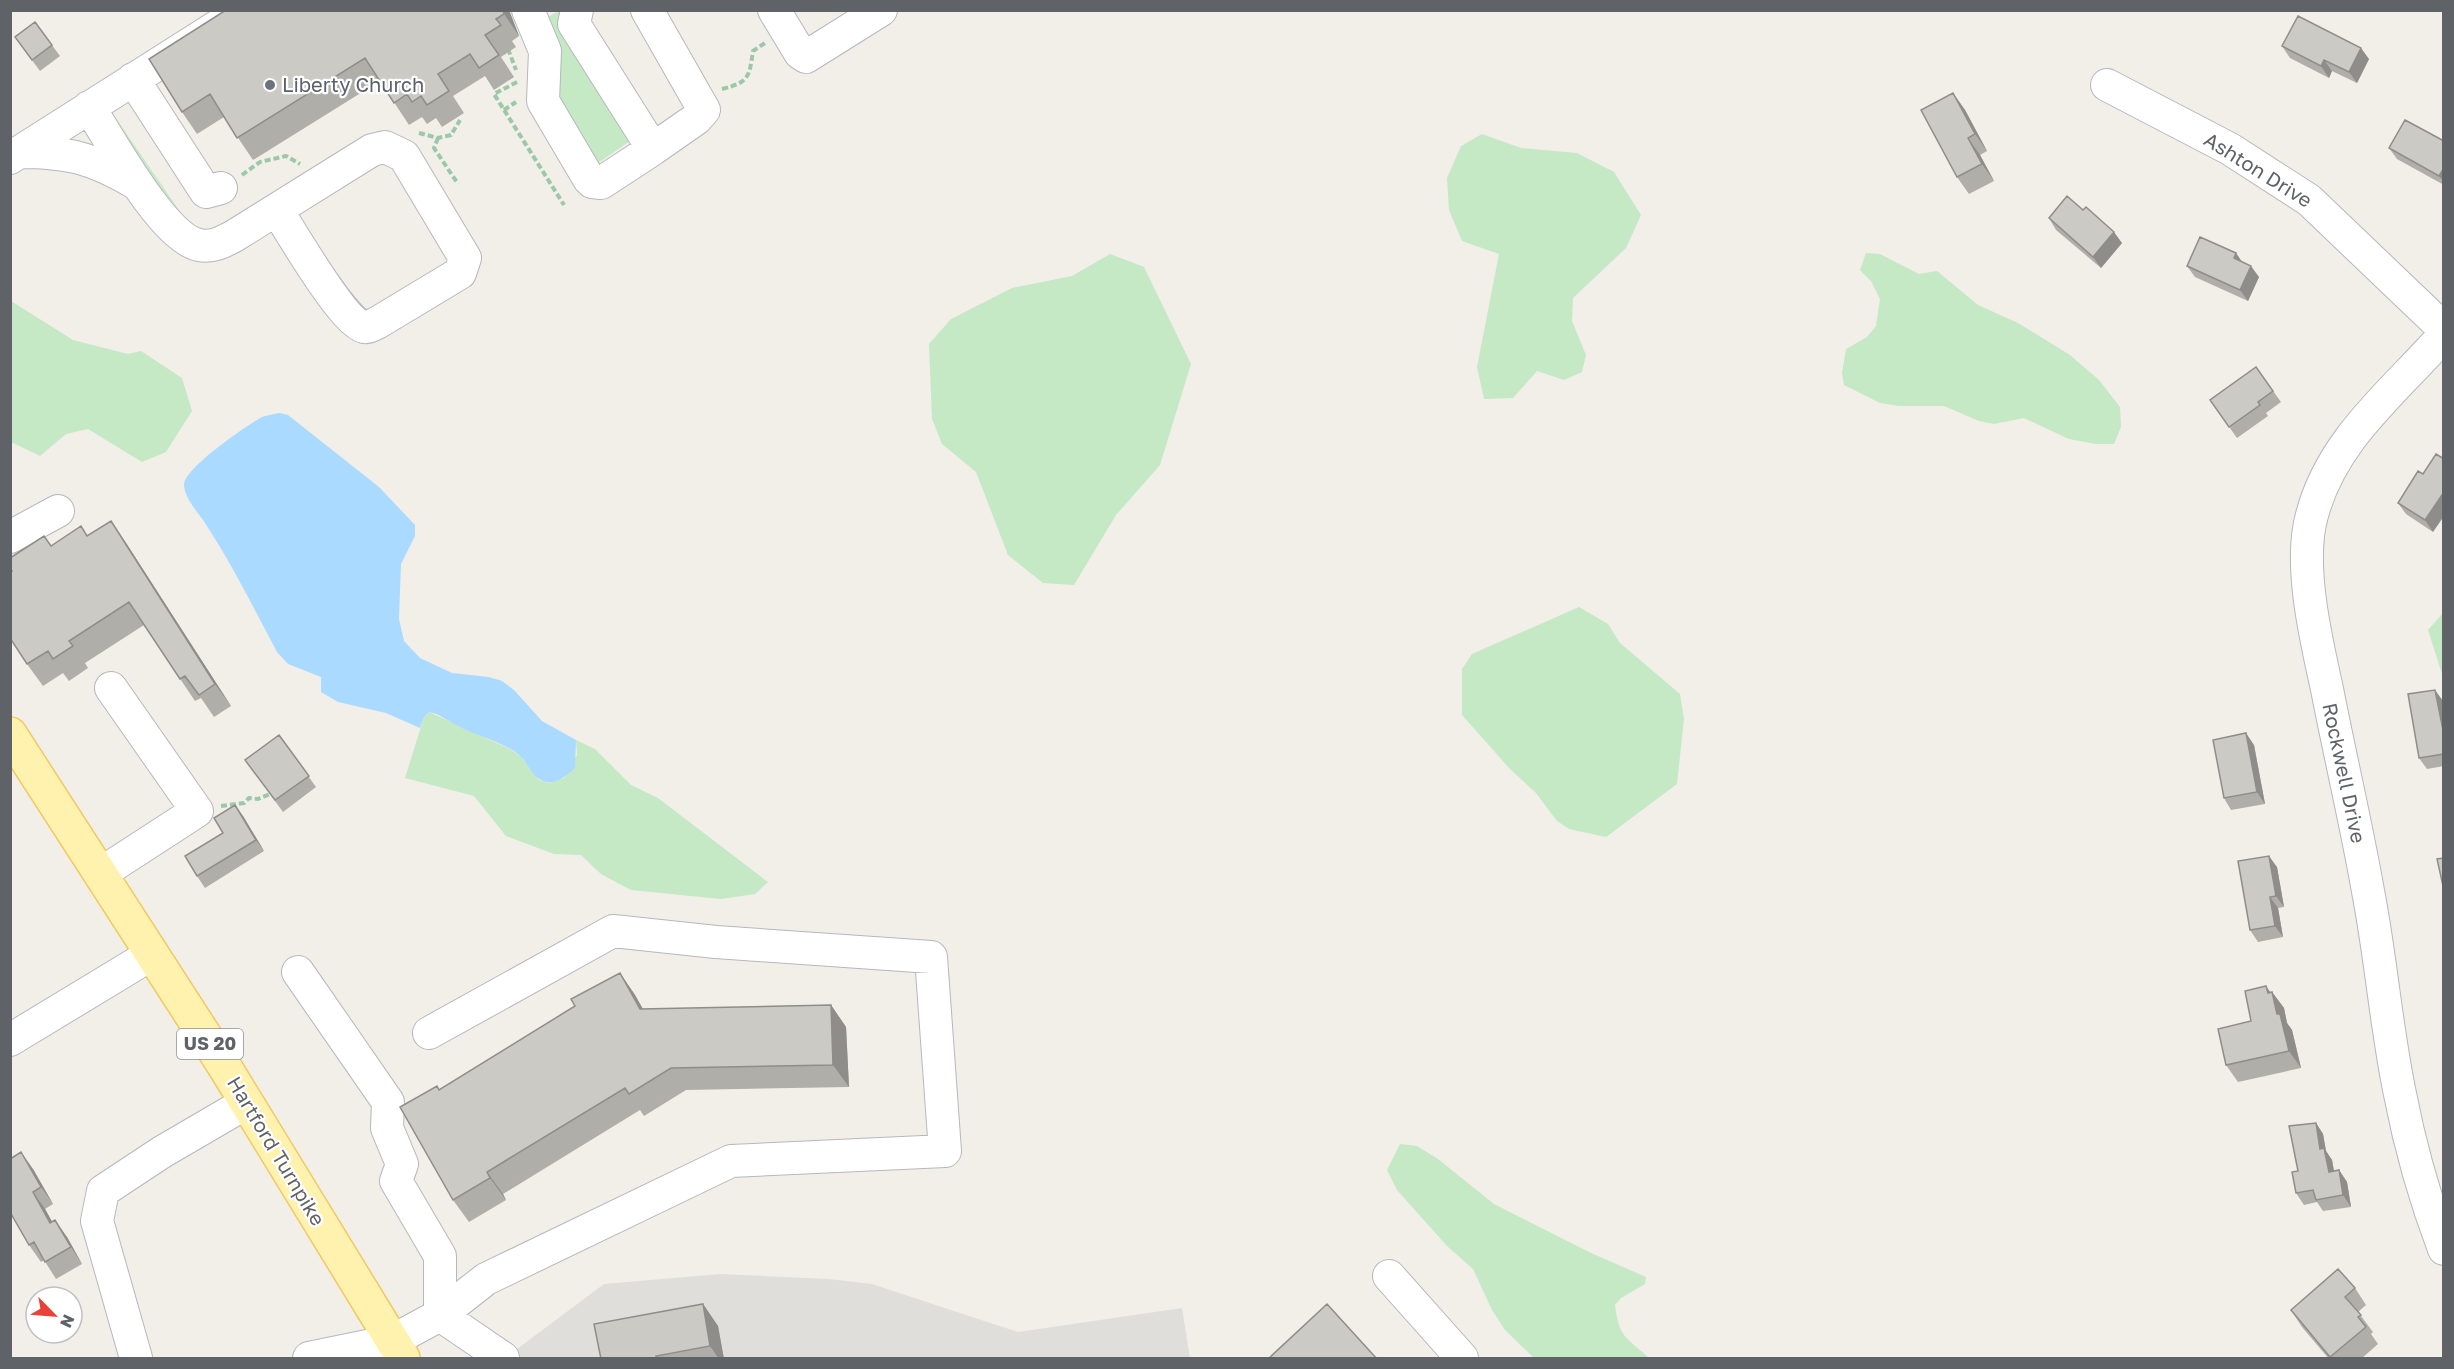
<svg xmlns="http://www.w3.org/2000/svg" width="2454" height="1369" font-family="'Golos Text',sans-serif">
<style>
.industrial{fill:#e0deda}
.green{fill:#c5e8c5}
.water{fill:#aadaff}
.lines{fill:none;stroke-linecap:round;stroke-linejoin:round}
.minor-casing{stroke:#b5b8bc;stroke-width:34}
.major-casing{stroke:#f2c960;stroke-width:36}
.path{stroke:#9cc7a9;stroke-width:4;stroke-dasharray:6 3;stroke-linecap:butt}
.minor{stroke:#fff;stroke-width:32}
.major{stroke:#fff2af;stroke-width:33}
.wall{fill:#afaea9}
.shaded-wall{fill:#8f8d8a}
.building{fill:#cccac5;stroke:#8f8d8a;stroke-width:1.5}
.worship-dot{fill:#6b7280;stroke:#fff;stroke-width:2}
.labels{text-anchor:middle;stroke-width:4.5;stroke-linejoin:round;paint-order:stroke}
.shield{fill:#fff;stroke:#8f9295;stroke-width:1.5}
.shield-label{font-size:18px;font-weight:bold;fill:#5f6368}
.worship-label{font-size:20px;fill:#5b616d;stroke:#fff;text-anchor:start}
.street-label{font-size:20px;fill:#5f6368;stroke:#fff}
</style>
<rect width="100%" height="100%" fill="#f1efe8"/>
<!-- industrial -->
<path class="industrial" d="M720,1274l109,5 43,5 146,48 164,-24 8,50h-466l-6,-31 -106,31h-107l99,-74z"/>
<!-- green -->
<path class="green" d="M560,11l-2,12 3,7 69,111 -32,22 -43,-67c5,-41 14,-39 -10,-78z
M115,117l70,102 -6,4 -69,-102z
M1482,134l39,14 56,5 37,19 27,43 -15,33 -53,50 -1,23 14,34 -4,17 -18,8 -27,-9 -24,27 -29,1 -7,-32 22,-113 -37,-13 -13,-31 -2,-32 14,-32z
M1866,253l14,1 39,20 18,-3 41,34 40,18 52,32 29,25 21,27 1,20 -7,17h-18l-27,-5 -45,-21 -30,6 -15,-3 -35,-15h-45l-19,-3 -36,-18 -2,-12 4,-24 21,-12 9,-11 4,-27 -9,-18 -11,-11z
M1110,254l34,13 47,97 -31,101 -44,50 -42,70 -31,-2 -35,-28 -32,-83 -34,-28 -10,-25 -3,-75 22,-25 61,-31 60,-12z
M11,301l62,39 55,14 13,-3 41,27 10,33 -26,41 -24,10 -54,-33 -22,5 -26,22 -29,-14z
M1579,607l29,17 12,19 60,51 4,25 -7,65 -71,53 -37,-8 -12,-8 -21,-28 -26,-24 -48,-54v-46l10,-15z
M2443,613v64l-15,-47z
M429,712l81,37 11,8 18,23 11,3 14,-5 13,-23 -1,-15 19,9 36,36 27,13 110,84 -13,12 -34,5 -90,-9 -30,-16 -20,-19 -27,-1 -48,-18 -32,-40 -69,-18 19,-61z
M1400,1144l17,2 21,13 56,45 97,49 55,24 -1,7 -24,14 -6,7c4,33 11,32 34,53h-115l-29,-28 -13,-20 -19,-41 -26,-23 -50,-56 -10,-20z"/>
<!-- water -->
<path class="water" d="M280,413l8,2 91,72 36,38v11l-14,28 -2,55 5,22 16,17 32,15 37,4 13,4 12,9 28,31 34,19 -1,28c-8,7 -18,16 -28,14 -14,-2 -17,-16 -26,-25 -17,-16 -43,-20 -63,-31 -10,-5 -18,-12 -29,-14l-5,5 -4,11 -34,-15 -48,-11 -17,-10v-15l-33,-13 -11,-12c-24,-45 -46,-90 -74,-132 -7,-10 -19,-23 -19,-36 2,-17 62,-58 78,-67 6,-2 12,-3 18,-4z"/>
<g class="lines">
<defs>
<path id="minor" d="M528,10l17,41 -2,50 46,78 3,3 9,1 52,-34
M577,10l-3,14 79,125 43,-30 8,-9 -57,-100
M774,10l26,43 6,4 75,-47
M133,79l73,113 15,-4
M2107,85l123,64 79,51 135,129
M89,107c21,32 74,131 110,138 13,3 24,-3 35,-9l138,-86 13,-3 19,9 61,102 -5,15 -83,50c-5,2 -8,5 -13,4 -21,-5 -73,-95 -87,-117
M20,152c48,0 73,6 115,31
M10,158l233,-148
M2444,335c-50,57 -112,104 -132,180 -14,49 4,124 15,174 13,67 29,134 41,202 13,67 18,136 32,203 10,52 25,105 44,155
M10,537l48,-26
M100,874l97,-63 -86,-123
M298,972l90,130 -1,26 15,36 -6,17 44,75v59l-48,26 -83,17
M429,1033l184,-102 103,11 215,15 14,194 -214,10 -245,118 -46,36 63,43
M10,1040l142,-86
M1389,1276l73,82
M136,1358l-39,-137 6,-30 59,-39 84,-49"/>
<path id="major" d="M10,734l213,330 180,294"/>
</defs>
<!-- minor casing -->
<use href="#minor" class="minor-casing"/>
<!-- major casing -->
<use href="#major" class="major-casing"/>
<!-- path -->
<path class="path" d="M508,49l8,21
M517,82l-23,12 70,111
M722,89c27,-7 27,-11 31,-38l12,-8
M504,110l12,-8
M419,133l19,5 13,-3 9,-15
M438,138l-4,10 24,36
M242,175l18,-13 26,-6 14,8
M221,806l23,-3 5,-5 9,1 12,-5"/>
<!-- minor -->
<use href="#minor" class="minor"/>
<!-- major -->
<use href="#major" class="major"/>
</g>
<!-- wall -->
<path class="wall" d="M226,10h283l10,26 -7,5 4,6 -15,10 13,20 -20,13 -9,-14 -32,20 11,17 -22,14 -6,-9 -9,6 -5,-7 -13,8 -29,-44 -127,79 -29,-43 -27,17 -15,-22z
M35,22l25,34 -20,15 -25,-34z
M2282,46l87,13 -12,24 -25,-12 -3,7 -39,-20z
M1953,93l12,17 22,41 -7,4 14,26 -25,13 -12,-17z
M2444,141v44l-47,-26 -8,-11z
M2049,218l73,25 -21,25 -45,-38z
M2236,253l6,9 17,15 -11,24 -53,-24 -8,-11z
M2256,367l25,35 -15,11 2,3 -31,22 -27,-38z
M2423,474l10,58 -27,-18 -8,-11z
M111,521l15,22 105,163 -17,11 -13,-19 -6,3 -51,-76 -59,38 3,5 -19,13 -6,-8 -20,13 -16,-22 -15,-93 39,-25 37,-10z
M2443,701l1,65 -17,3 -8,-11z
M279,735l37,52 -33,25 -38,-52z
M2254,745l11,59 -34,6 -7,-12z
M243,816l21,35 -59,37 -8,-12 26,-43z
M2277,867l7,40 -6,1 5,29 -25,5 -8,-12z
M620,973l15,22 8,14 188,-4 15,22 3,60 -163,3 -42,26 -4,-6 -137,84 3,6 -37,22 -16,-22 -14,-110 136,-84z
M2270,992h2l12,16 3,15 5,7 9,38 -63,14 -12,-17 25,-44z
M2316,1123l7,11 3,17 6,9 2,11 5,-1 8,12 4,25 -28,4 -6,-9 -13,3 -8,-12 2,-22z
M33,1169l20,35 -8,5 7,13 15,15 15,27 -26,15 -12,-19 -3,2 -12,-17z
M2355,1288l11,17 -8,7 15,20 -2,2 7,10 -17,15h-32l-27,-32 -11,-17z
M703,1304l15,22 6,33h-123z"/>
<!-- shaded-wall -->
<path class="shaded-wall" d="M503,10h6l10,26 -15,-22z
M2361,48l8,11 -12,24 -8,-11z
M2324,60l8,11 -3,7 -8,-12z
M1953,93l12,17 22,41 -12,-17z
M1968,138l12,17 14,26 -12,-17z
M2444,168v13l-5,-5z
M2114,232l8,11 -21,25 -8,-11z
M2236,253l8,12 -10,-7z
M2251,266l8,11 -11,24 -8,-11z
M2444,492v24l-11,16 -8,-12z
M111,521l15,22 105,163 -16,-22z
M2435,690l8,11 1,35z
M2246,733l8,12 11,59 -8,-12z
M235,805l8,11 21,35 -8,-11z
M2269,856l8,11 7,40 -8,-11z
M2270,897l8,11 5,29 -8,-11z
M620,973l15,22 20,36 -15,-22z
M2266,986l7,10 -1,-4 12,16 3,15 5,7 9,38 -12,-17 -12,-37 -9,-21z
M831,1005l15,22 3,60 -16,-22z
M2316,1123l7,11 3,17 6,9 4,23 -7,-11 -9,-23z
M21,1152l12,17 20,35 -12,-17z
M2339,1170l8,12 4,25 -8,-12z
M487,1172l16,22 3,6 -16,-22z
M33,1192l12,17 17,30 -12,-16z
M55,1220l12,17 15,27 -11,-17z
M703,1304l15,22 6,33h-5l-9,-13z"/>
<!-- building -->
<path class="building" d="M226,10h277l1,4 -8,5 5,6 -16,10 14,20 -20,13 -9,-14 -32,20 11,17 -22,14 -6,-9 -9,6 -5,-8 -13,9 -29,-45 -128,80 -27,-44 -28,18 -33,-53z
M2298,16l63,32 -12,24 -25,-12 -3,6 -39,-20z
M35,22l17,23 -20,15 -17,-23z
M1953,93l22,41 -7,4 14,26 -25,13 -36,-67z
M2405,120l39,21v27l-5,8 -50,-28z
M2067,196l16,14 3,-3 28,25 -21,25 -44,-39z
M2200,237l36,16 -2,5 17,8 -11,24 -53,-24z
M2256,367l17,24 -15,11 2,3 -31,22 -19,-27z
M2436,454l8,5v33l-19,28 -27,-17 20,-32 5,3z
M111,521l104,163 -16,11 -14,-19 -5,3 -51,-77 -60,39 4,5 -20,13 -5,-8 -21,13 -17,-26v-66l2,-1 -2,-3v-10l34,-22 7,10 30,-20 6,10z
M2435,690l9,45v19l-25,4 -11,-64z
M2246,733l11,59 -33,6 -11,-58z
M279,735l30,41 -34,24 -30,-40z
M235,805l21,35 -59,36 -12,-20 38,-23 -9,-15z
M2269,856l7,40 -6,1 5,29 -25,4 -12,-69z
M2444,858v28h-1l-6,-27z
M620,973l20,36 191,-4 2,60 -162,3 -42,26 -4,-6 -138,84 3,6 -37,22 -53,-93 37,-21 2,4 136,-84 -4,-7z
M2266,986l2,7 4,-1 5,22h3l9,37 -63,14 -8,-36 33,-8 -6,-30z
M2316,1123l4,26 4,-1 5,24 10,-2 4,25 -27,5 -3,-10 -17,3 -4,-21 6,-1 -9,-45z
M21,1152l20,35 -8,5 17,31 5,-3 16,27 -26,15 -11,-20 -5,3 -19,-33v-53z
M2338,1269l17,19 -10,9 16,18 -3,2 8,10 -36,30 -39,-47z
M703,1304l7,42 -54,10v3h-55l-7,-35z
M1327,1304l50,55h-109z"/>
<!-- markers -->
<circle class="worship-dot" cx="270" cy="85" r="6"/>
<g class="labels">
<!-- shield labels -->
<rect class="shield" x="177" y="1029" width="66" height="30" rx="4.5"/>
<g class="shield-label">
<text x="210" y="1050">US 20</text>
</g>
<!-- worship labels -->
<g class="worship-label">
<text x="282" y="92">Liberty Church</text>
</g>
<!-- street labels -->
<g class="street-label">
<text transform="translate(2258 170) rotate(32)" y="7">Ashton Drive</text>
<text transform="translate(2344 773) rotate(78)" y="7">Rockwell Drive</text>
<text transform="translate(276 1151) rotate(59)" y="7">Hartford Turnpike</text>
</g>
</g>
<!-- border -->
<rect width="2454" height="1369" fill="none" stroke="#5f6368" stroke-width="24"/>
<!-- north arrow -->
<g transform="translate(54 1315) rotate(115)"><circle r="28" fill="#ffffff" stroke="#bfc1c3" stroke-width="1.5"/>
<path d="M0-4.5L10 22L0 15L-10 22Z" fill="#ea4335"/>
<text y="-9" font-size="16" font-weight="bold" text-anchor="middle" fill="#5f6368">N</text>
</g>
</svg>
